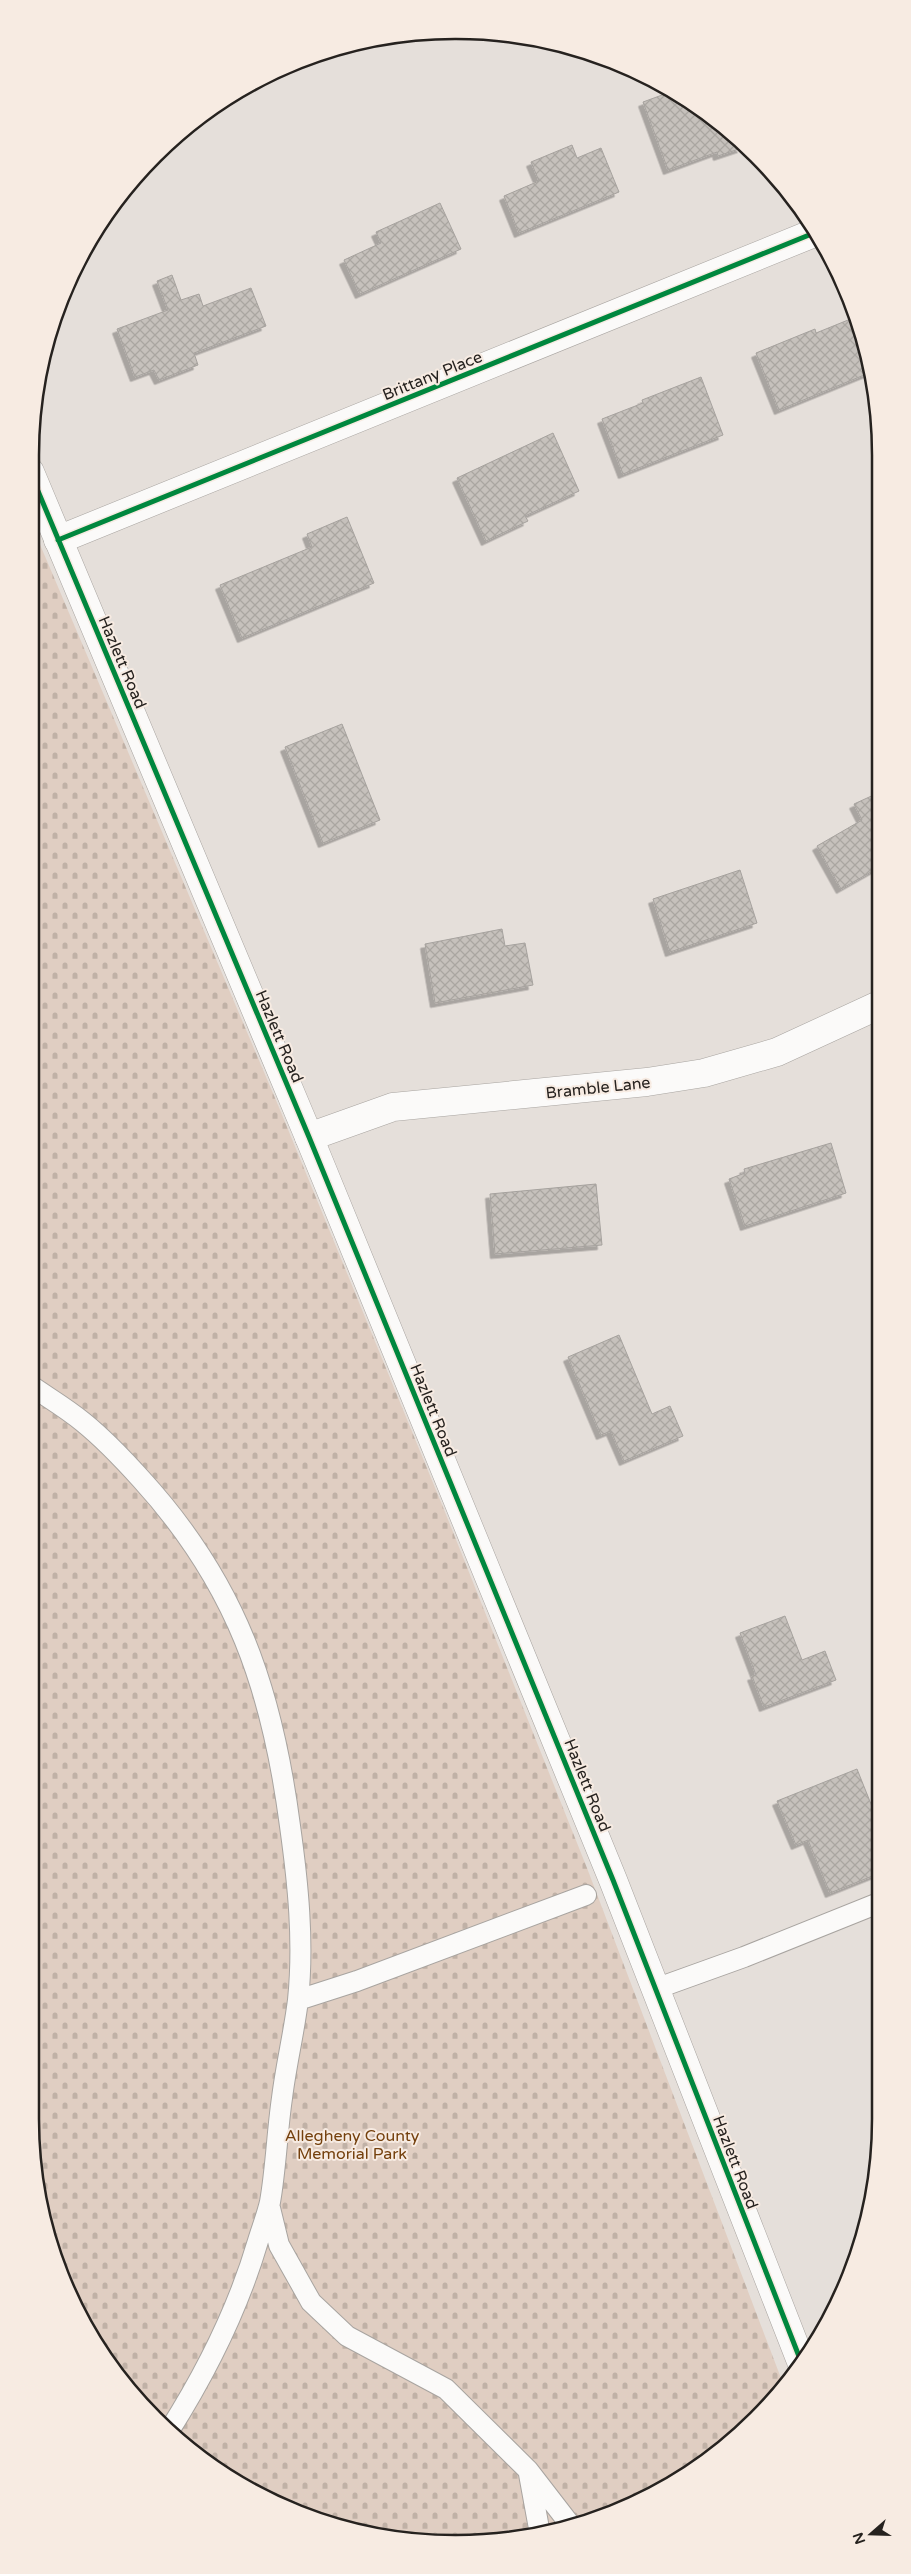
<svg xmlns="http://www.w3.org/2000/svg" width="911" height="2574" font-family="'Varela Round',sans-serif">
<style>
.cemetery{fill:url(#cemetery-stones)}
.building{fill:url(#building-cross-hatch);stroke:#a6a29e;filter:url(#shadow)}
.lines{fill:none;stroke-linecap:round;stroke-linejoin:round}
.lane-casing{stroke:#a8a4a0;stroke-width:22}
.street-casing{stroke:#a8a4a0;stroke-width:29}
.secondary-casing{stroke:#a8a4a0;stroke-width:29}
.lane{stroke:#fbfaf9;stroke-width:20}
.street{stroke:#fbfaf9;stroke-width:28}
.secondary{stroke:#fbfaf9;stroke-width:28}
.cycleway-casing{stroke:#f7ebe2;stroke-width:8}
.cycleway{stroke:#00873e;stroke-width:5}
.labels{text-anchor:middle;stroke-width:4;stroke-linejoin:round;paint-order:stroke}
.street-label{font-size:16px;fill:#26221f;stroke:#f7ebe2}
.park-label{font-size:16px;fill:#74400d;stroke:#f7ebe2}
.rim{fill:none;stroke:#26221f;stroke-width:2.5}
</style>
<defs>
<pattern id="cemetery-stones" width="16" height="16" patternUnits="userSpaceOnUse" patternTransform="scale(1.25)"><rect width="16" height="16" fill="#e0cec2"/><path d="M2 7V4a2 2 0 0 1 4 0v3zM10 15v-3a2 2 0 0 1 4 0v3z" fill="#c0b1a6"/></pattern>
<pattern id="building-cross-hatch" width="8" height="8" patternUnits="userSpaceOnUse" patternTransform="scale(1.25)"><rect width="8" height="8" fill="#c6c1bc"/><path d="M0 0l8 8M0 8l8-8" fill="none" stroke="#aaa6a1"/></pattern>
<filter id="shadow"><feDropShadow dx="-4.5" dy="4.5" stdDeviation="0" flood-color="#0004"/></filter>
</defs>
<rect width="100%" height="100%" fill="#e5dfda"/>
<!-- cemetery -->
<path class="cemetery" d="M30,521l248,584 167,407 142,356 197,518 -27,33 -65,53 -127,58 -81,13 -84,-3 -133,-40 -70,-44 -61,-57 -74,-118 -24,-80 -8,-83z"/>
<!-- building -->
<path class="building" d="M673,91l69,57 -24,8 -1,-4 -49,18 -25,-68z
M572,145l5,13 24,-10 18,44 -100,41 -15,-37 35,-15 -8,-19z
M440,203l21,46 -101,45 -16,-34 37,-17 -5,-11z
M172,275l9,25 18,-6 4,12 48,-18 15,38 -72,27 4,12 -39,15 -5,-10 -19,7 -18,-48 51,-19 -11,-29z
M853,318l16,55 -90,37 -23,-57 59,-24 1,4z
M701,377l22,58 -100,39 -21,-55 41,-16 -1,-3z
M553,433l26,58 -54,25 3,5 -42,20 -29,-63z
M347,517l27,66 -132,55 -22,-53 92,-38 -5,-13z
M342,724l38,96 -57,23 -38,-96z
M878,793v75l-37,21 -24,-43 45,-26 -8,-16z
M740,870l17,53 -87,29 -17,-53z
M502,929l3,17 20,-3 8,42 -98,18 -10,-59z
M831,1143l15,50 -101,33 -16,-47 16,-6 -1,-4z
M596,1184l6,61 -107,9 -5,-60z
M619,1335l33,79 18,-8 13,30 -59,25 -13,-30 -10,4 -33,-78z
M785,1616l17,44 23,-9 11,29 -72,27 -12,-31 4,-1 -16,-42z
M857,1769l20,50 3,-1v55l-50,20 -22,-53 -12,5 -19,-44z"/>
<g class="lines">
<defs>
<path id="lane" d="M30,1385c17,12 36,23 53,37 21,17 40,37 58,57 95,104 131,209 149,347 8,57 14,116 8,174 -4,33 -12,65 -16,98 -5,34 -6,70 -12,104 -3,13 -8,26 -12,39 -20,68 -51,130 -89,190
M655,1989l89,-32 137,-55
M298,2000l59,-19 229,-86
M270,2208l9,37 32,57 36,34 99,53 82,81 44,57
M529,2474l11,60"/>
<path id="street" d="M58,540l756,-307
M309,1137l84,-30 254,-25 57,-9 73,-21 102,-47"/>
<path id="secondary" d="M30,472l279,665 304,743 189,484"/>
</defs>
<!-- lane casing -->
<use href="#lane" class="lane-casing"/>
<!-- street casing -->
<use href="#street" class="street-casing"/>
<!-- secondary casing -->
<use href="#secondary" class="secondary-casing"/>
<!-- lane -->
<use href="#lane" class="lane"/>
<!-- street -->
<use href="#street" class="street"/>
<!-- secondary -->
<use href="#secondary" class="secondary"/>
<defs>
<path id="cycleway" d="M30,472l279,665 304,743 189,484
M58,540l756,-307"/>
</defs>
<!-- cycleway casing -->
<use href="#cycleway" class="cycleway-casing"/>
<!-- cycleway -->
<use href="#cycleway" class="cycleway"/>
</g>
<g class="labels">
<!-- street labels -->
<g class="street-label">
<text transform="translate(432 375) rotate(-22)" y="6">Brittany Place</text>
<text transform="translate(123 662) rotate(67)" y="6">Hazlett Road</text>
<text transform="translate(280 1036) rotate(67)" y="6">Hazlett Road</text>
<text transform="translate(598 1087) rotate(-6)" y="6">Bramble Lane</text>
<text transform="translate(434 1410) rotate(68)" y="6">Hazlett Road</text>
<text transform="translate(588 1785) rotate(68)" y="6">Hazlett Road</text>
<text transform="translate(736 2162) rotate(69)" y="6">Hazlett Road</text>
</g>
<!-- park labels -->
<g class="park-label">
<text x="352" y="2141">Allegheny County<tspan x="352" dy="18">Memorial Park</tspan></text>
</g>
</g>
<!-- crop -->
<path d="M0 0H911V2574H0ZM455 39H456A416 416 0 0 1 872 455V2119A416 416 0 0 1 456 2535H455A416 416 0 0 1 39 2119V455A416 416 0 0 1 455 39Z" fill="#f7ebe2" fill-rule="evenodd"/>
<path class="rim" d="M455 39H456A416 416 0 0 1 872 455V2119A416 416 0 0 1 456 2535H455A416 416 0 0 1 39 2119V455A416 416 0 0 1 455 39Z"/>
<!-- north arrow -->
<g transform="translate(871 2534) rotate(250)" stroke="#f7ebe2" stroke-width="4" paint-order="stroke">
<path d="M0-4L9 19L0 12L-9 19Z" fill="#26221f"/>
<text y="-8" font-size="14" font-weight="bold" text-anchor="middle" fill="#26221f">N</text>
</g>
</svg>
